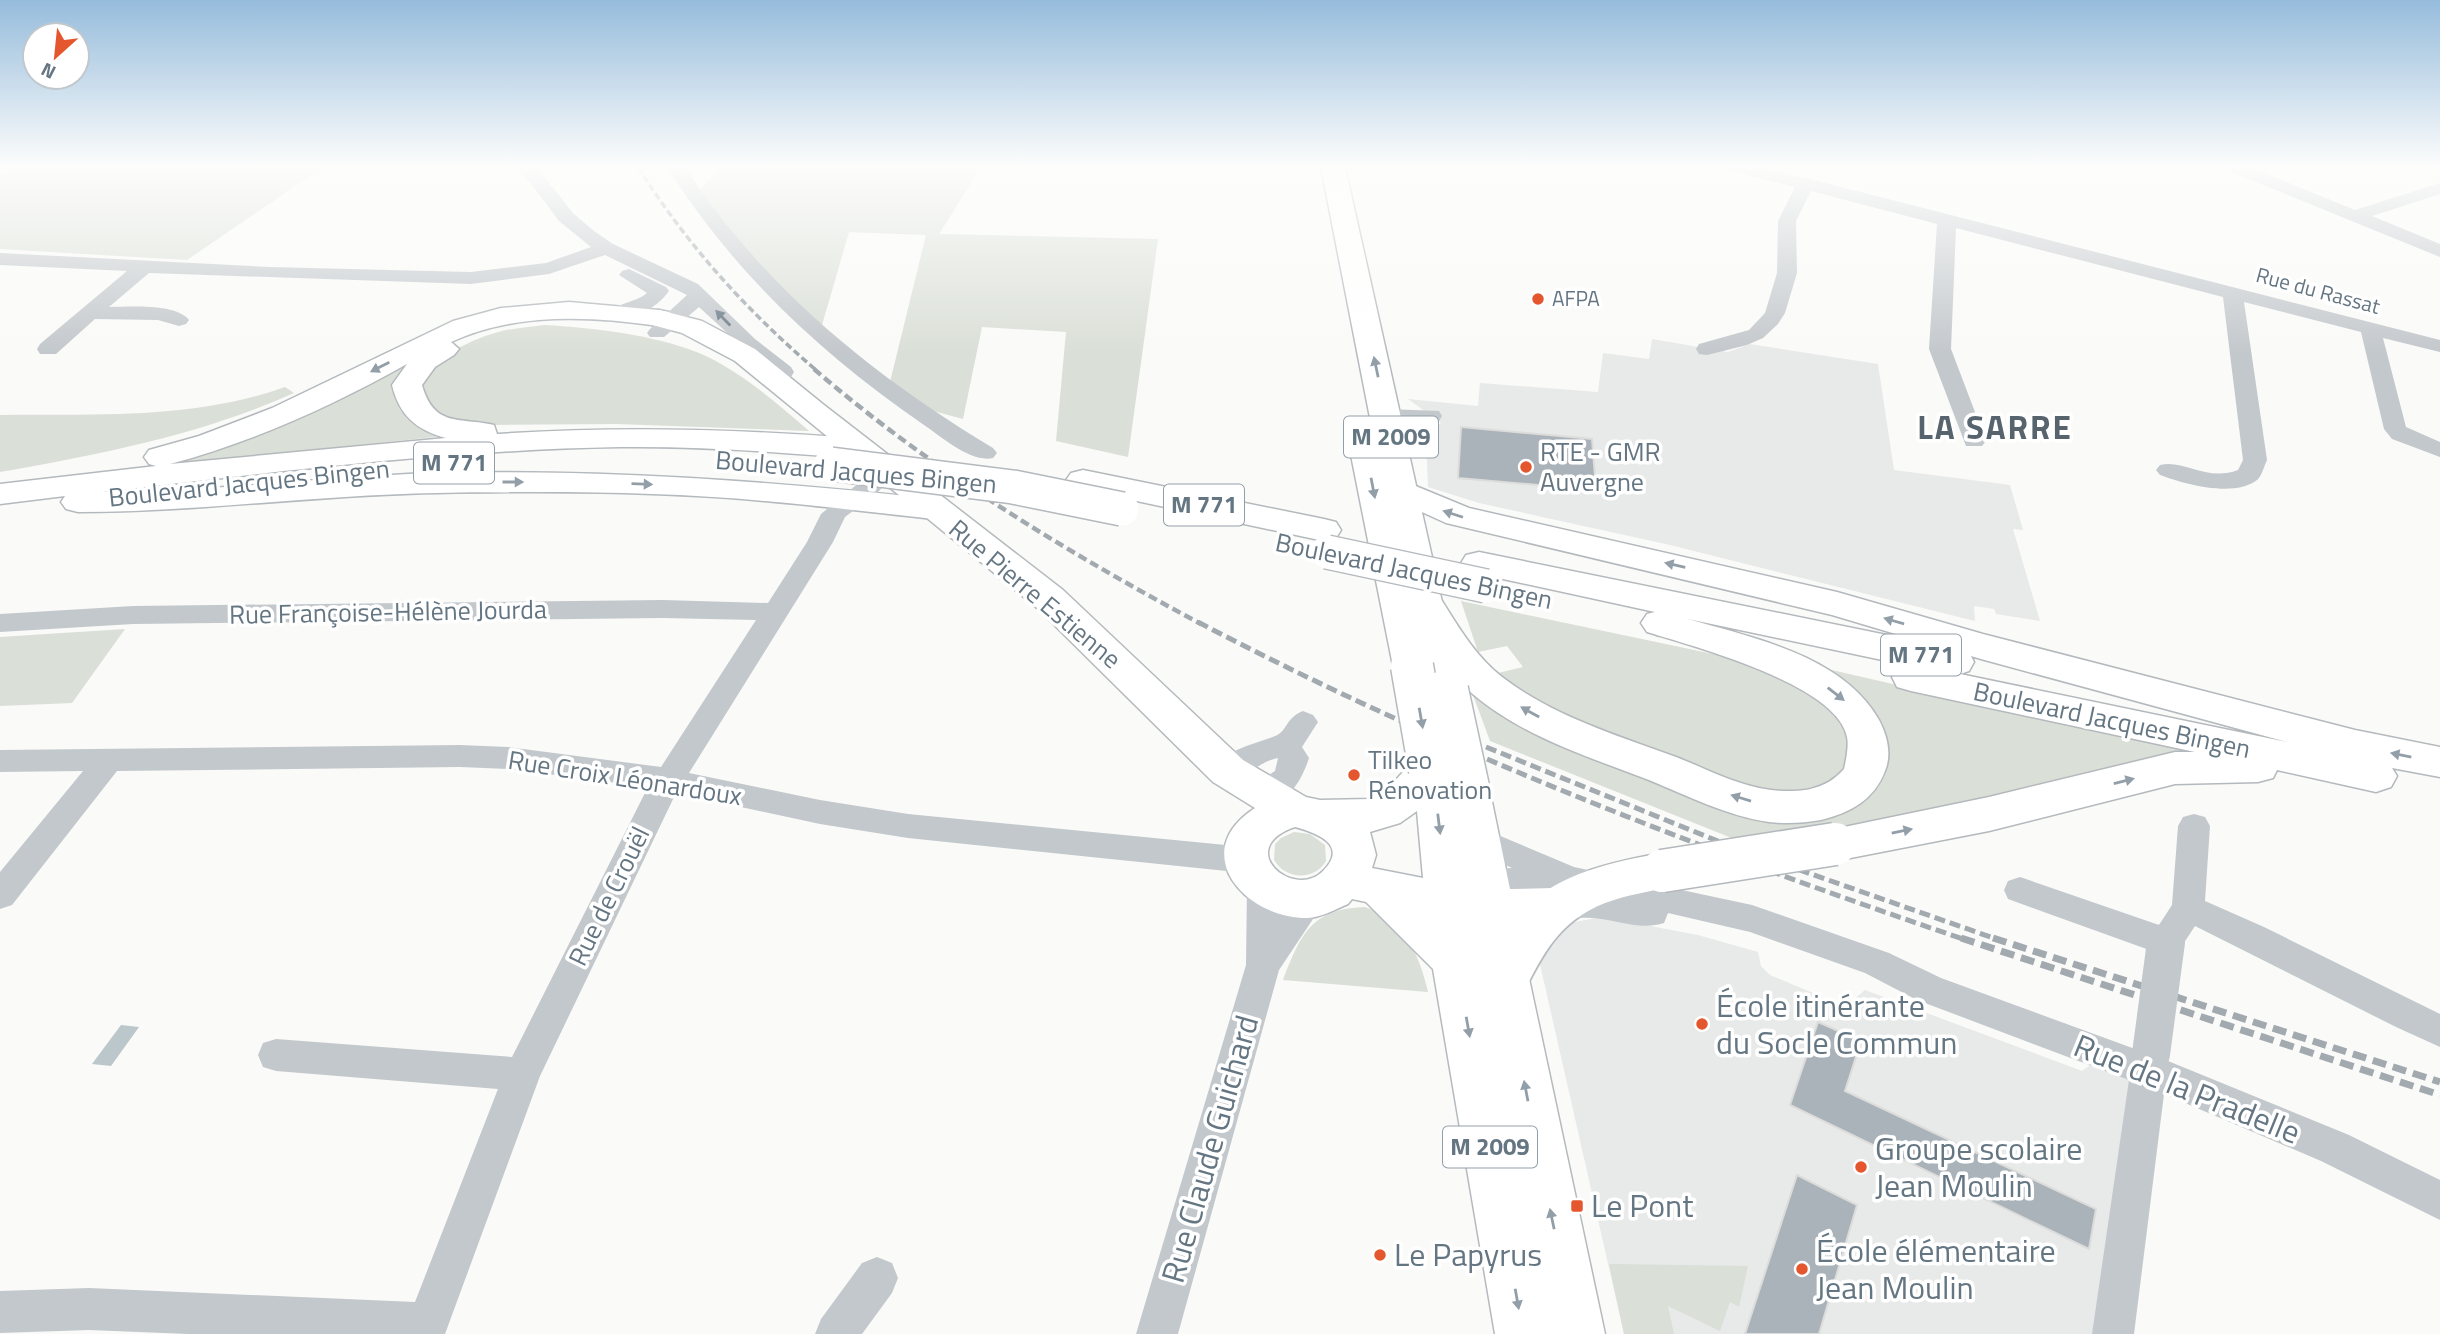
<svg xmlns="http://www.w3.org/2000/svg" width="2440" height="1334" font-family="'Titillium Web',sans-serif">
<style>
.built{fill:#e8e9e9}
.green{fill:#dadfd7}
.water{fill:#bbc7cb}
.building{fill:#aab3b9;stroke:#dcdcda;stroke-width:2}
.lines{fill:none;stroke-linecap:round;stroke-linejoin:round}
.primary-casing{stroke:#b5babe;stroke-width:3}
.trunk-casing{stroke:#b4b9bd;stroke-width:3}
.minor{fill:#c3c8cc;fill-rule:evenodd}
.primary{fill:#fff;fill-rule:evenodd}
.trunk{fill:#fff;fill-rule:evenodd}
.rail-far3{stroke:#a2aab0;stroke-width:3.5;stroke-dasharray:7 3.5;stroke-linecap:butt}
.rail-far2{stroke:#a2aab0;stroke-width:4.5;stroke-dasharray:9 4.5;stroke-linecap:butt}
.rail-far1{stroke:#a2aab0;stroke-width:5;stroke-dasharray:11 5;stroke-linecap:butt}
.rail{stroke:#a2aab0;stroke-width:7;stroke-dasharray:14 7;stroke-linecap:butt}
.primary-bridge-casing{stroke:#b5babe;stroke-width:45;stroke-linecap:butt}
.trunk-bridge-far1-casing{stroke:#b4b9bd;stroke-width:36;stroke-linecap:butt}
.trunk-bridge-casing{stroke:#b4b9bd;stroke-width:45;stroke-linecap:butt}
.minor-bridge{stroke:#c3c8cc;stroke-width:38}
.primary-bridge{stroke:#fff;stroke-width:42}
.trunk-bridge-far1{stroke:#fff;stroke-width:33}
.trunk-bridge{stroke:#fff;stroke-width:42}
.oneway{fill:#6a7a87}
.oneway2{fill:#939fa8}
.poi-dot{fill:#e4572e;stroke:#fff;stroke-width:2.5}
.labels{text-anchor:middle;stroke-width:7;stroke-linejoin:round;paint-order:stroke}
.far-street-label{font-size:21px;fill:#657683;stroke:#fff}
.far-poi-label{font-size:21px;fill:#657683;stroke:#fff;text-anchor:start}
.shield{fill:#fff;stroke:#939fa8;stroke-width:2}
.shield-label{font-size:24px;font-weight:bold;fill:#657683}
.poi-label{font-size:26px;fill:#657683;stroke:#fff;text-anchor:start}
.street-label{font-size:26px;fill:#657683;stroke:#fff}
.near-poi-label{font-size:32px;fill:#657683;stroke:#fff;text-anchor:start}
.near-street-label{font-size:32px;fill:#657683;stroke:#fff}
.district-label{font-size:33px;font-weight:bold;letter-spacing:2px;fill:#57646e;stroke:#fff}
</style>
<rect width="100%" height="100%" fill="#fafaf8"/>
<!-- built -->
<path class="built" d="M1652,339l76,13 22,-8 128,20 16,106 116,15 13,45 -10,-1 27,92 -44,-7 -2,-5 -20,-3 1,15 -305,-76 -191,-42 -51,-16 -2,-51 15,-13 -33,-24 70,7 2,-23 118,9 5,-39 46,6z
M1603,917l95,18 60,17 3,14 9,9 69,29 13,-3 13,-11 217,81 23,-17 43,16 -36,264h-488l-85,-374 11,-21 24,-17z"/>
<!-- green -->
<path class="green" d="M15,167h308l-136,93 -187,-11v-74z
M722,167h259l-42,67 219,5 -30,218 -72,-16 10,-109 -84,-5 -19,92 -37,-10 -36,-27 36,-147 -77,-3 -27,93 -42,-33 -81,-102z
M544,325c50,3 107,9 155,28 40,17 78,50 110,78l-193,-7 -130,1 -24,-3 -34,-11c-2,-6 -7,-14 -7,-21 -2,-30 61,-55 85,-60 12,-2 25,-3 38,-5z
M432,345c-16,19 -48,45 -27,70 8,9 24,14 34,20l-4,2 -258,27 2,-8z
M285,387l9,6c-94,42 -193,61 -294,79v-57c96,-1 193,5 285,-28z
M1461,601l295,62 65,31 30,40 -5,40 -34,18h-52l-195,-71 -71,-47 29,-7 -16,-21 -29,6z
M125,629l-53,74 -72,3v-69z
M1823,668l362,83 -184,53 -252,41 -259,-104 -20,-54 261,119 138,-16z
M1294,832l16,2 15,11 1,16c-12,20 -40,19 -52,-1l1,-16 6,-6z
M1365,907c39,14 54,46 63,85l-145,-12c18,-46 28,-71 82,-73z
M1609,1264l139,2 -9,41 -9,-5 -10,29 -52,-25 6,28h-50z"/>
<!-- water -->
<path class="water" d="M121,1025l18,2 -28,39 -19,-2z"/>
<!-- building -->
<path class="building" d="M1461,427l131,12 4,51 -138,-12z
M1818,1022l43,19 -16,50 251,118 -7,40 -299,-144z
M1797,1175l60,30 -38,129h-74z"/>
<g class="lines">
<defs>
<path id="primary" d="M1321,167h24l97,435 25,88 -6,10 -14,4 -14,-4 -9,-24 -12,3 -14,-4 -5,-9 -47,-236 5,-7 11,-2 9,2z
M659,310l43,11 53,28 69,56 239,185 180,170 63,37 14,3 51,-1 20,-14 24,-26 15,-5 15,5 9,23 15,-6 15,5 6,11 20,97 44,-1 16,6 7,13 -7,13 -16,6 -36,1 87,407h-110l-62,-365 -67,-67 -14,-3 -4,5c-12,5 -28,14 -41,14 -63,0 -120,-66 -52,-110l-42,-26 -176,-174 -302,-247 -53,-28 -33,-9 -4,-6 4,-6zM1417,811l6,67 -51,-10 4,-13 -6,-23 30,-9zM1295,827c22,6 54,18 28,44 -30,30 -90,-23 -28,-44z"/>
<path id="trunk" d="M569,302l90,8 10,2 4,6 -4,6 -10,2c-69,-10 -143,-14 -208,16l8,7 -5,6 -19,12 -13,18c12,43 38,32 72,40l3,9c119,-8 237,-5 356,4l11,3 5,7 -5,7 -11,3c-78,-6 -155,-12 -233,-11 -173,3 -346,25 -517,45 111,0 222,-16 333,-19 168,-4 332,8 498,26l12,3 5,7 -5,7 -12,3c-56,-6 -112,-13 -169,-18 -108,-10 -219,-10 -328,-8 -120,2 -239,19 -359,19l-12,-3 -5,-7 4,-6 -65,8v-20l156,-18 -7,-2 -5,-7 5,-7 50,-14 73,-28 181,-87 48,-13zM407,364l-15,21c7,30 24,45 54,53l-276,26c83,-22 162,-58 237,-100z
M1083,470l241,49 12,3 5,8 -5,8 -12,3 -253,-54 -5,-7 5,-7z
M1401,480l68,28 368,84 146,42 372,96 85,17v30l-48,-9 5,8 -6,11 -15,5 -99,-22 -4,8 -15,4 -83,2 -186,47 -154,30 -15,-5 -7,-12 7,-12 169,-35 186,-45h20l-284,-61 -14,-4 -5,-10 5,-10 9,-2 -218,-46c66,19 155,37 191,101 8,15 13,34 6,51 -11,29 -35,42 -64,49 -17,3 -35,4 -52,2 -42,-6 -81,-26 -120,-42 -60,-23 -125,-43 -175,-85 -31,-25 -47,-60 -68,-93l5,-9 13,-3 13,3c20,31 36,61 65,84 51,39 114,58 174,80 31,12 62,29 95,33 28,3 54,1 73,-21 2,-9 5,-23 3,-32 -10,-53 -155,-91 -200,-105l-6,-9 6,-9 8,-2 -189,-41 -5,-8 5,-8 13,-3 447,91 -94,-28 -386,-92 -57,-26 -5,-7 5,-7zM1971,656l10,3 306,83 -327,-68 9,-3 5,-9z
M1662,853l16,5 6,13 -6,13c-21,7 -43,9 -64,16 -51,16 -70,50 -92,96l-17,6 -17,-6 -7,-15c9,-18 16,-37 28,-54 33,-50 97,-64 153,-74z"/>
</defs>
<!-- primary casing -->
<use href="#primary" class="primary-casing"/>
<!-- trunk casing -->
<use href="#trunk" class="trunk-casing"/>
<!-- minor -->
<path class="minor" d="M518,167l20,2 35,44 21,18 19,13 85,40 57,55 36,28 3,5 -3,5h-16l-76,-70 -35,30h-14l-3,-4 3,-4 37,-34 -82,-40 -56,19 -78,10 -322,-11 -40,34c20,0 67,-4 80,13l-3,4 -7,2 -21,-6 -63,-1 -39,35h-16l-3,-5 3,-5 87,-73 -127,-6v-12l270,14 201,5 75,-9 45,-16 -32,-26 -33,-44 -7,-4z
M667,167h18c78,120 187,208 308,281l4,5 -4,5c-22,5 -51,-21 -69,-33 -104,-72 -189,-151 -257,-258z
M1728,167h29l49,11 634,162v12l-57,-14 23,89 34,15v15l-48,-18 -8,-10 -23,-97 -117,-30 23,158c-3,6 -5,16 -10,20 -23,18 -73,4 -97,-5l-4,-5 4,-5c24,-6 46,17 78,5l5,-10 -20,-163 -267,-69 -5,121 35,92 -4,5h-16l-37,-97 8,-125 -126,-33 -15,30 1,52 -12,40 -7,11 -15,14 -16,7 -40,10 -8,-1 -3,-5 3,-5 50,-14 16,-17 12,-40 1,-52 17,-34 -64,-16z
M2226,167h24l105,43 85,-27v11l-68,22 68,28v13l-211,-86z
M629,269l37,18 3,4c-11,16 -35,30 -55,25l-3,-4c8,-10 26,-10 36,-19l-28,-18 3,-4z
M1387,409l52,2 3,5 -3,5 -8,2 -52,-2 -3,-5 3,-5z
M878,456l8,2 4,5v16l-12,13 -33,25 -12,25 -144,231 131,27 88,14 338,33 11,4 5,9 -5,9 -11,4 -338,-35 -88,-14 -144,-31 -136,283 -95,258h-257l-99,-4 -89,3v-42l89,-3 326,14 83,-213 -222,-18 -13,-4 -5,-12 5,-12 13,-4 236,18 136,-270 -140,-18 -48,-2 -343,4 -105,134 -12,4v-37l83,-101 -83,1v-22l460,-5 48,2 153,20 95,-147 -93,-2 -530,6 -133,8v-18l133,-8 530,-6 105,3 39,-61 14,-28 45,-37v-14l4,-5z
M1303,711l10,4 5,7 -16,25 7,11c-8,25 -25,53 -55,43l-4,-8 4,-8 21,-14 3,-13c-23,4 -37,28 -61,21l-4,-8c13,-23 40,-26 62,-35 12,-4 11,-19 28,-25z
M2194,814l11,3 5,9 -5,75 59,26 176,87v33l-44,-20 -201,-101 -17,26 -12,4 -158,-57 -4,-9 4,-9 12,-4 139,48 13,-20 6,-79 5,-9z
M1479,827l95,40 178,38 137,48 52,25 194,71 3,-7 13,-4 13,4 5,12 -1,7 181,74 91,45v40l-119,-59 -157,-67 -30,240h-42l37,-254 -212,-80 -52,-27 -115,-41 -82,-19 -4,10c-23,8 -49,-4 -73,-5 -14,-1 -25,2 -39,-2l-5,-10 5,-10 17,-4 -3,-1 -79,4 -12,-4 -4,-9 4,-9 12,-4 25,-1 -44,-20 -5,-9 5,-9z
M1263,873l12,4 4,9 1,29c13,-17 18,-35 43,-27l4,10 -48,72 -101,364h-42l110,-369 1,-79 4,-9z
M877,1257l15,6 6,15 -6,15 -30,41h-47l6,-15 41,-56z"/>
<!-- primary -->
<use href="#primary" class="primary"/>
<!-- trunk -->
<use href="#trunk" class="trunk"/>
<!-- rail-far3 -->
<path class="rail-far3" d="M638,167c49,78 108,143 178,203"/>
<!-- rail-far2 -->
<path class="rail-far2" d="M814,369c117,101 251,182 387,255"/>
<!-- rail-far1 -->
<path class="rail-far1" d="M1198,622c245,129 506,229 768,318
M1486,747l234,95 279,98"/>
<!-- rail -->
<path class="rail" d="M1961,938l479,157
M1993,938l447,144"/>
<defs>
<path id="primary-bridge" d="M1412,666l18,104
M1447,690l22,102"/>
<path id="trunk-bridge-far1" d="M831,464l182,23 109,22
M1327,552l159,34"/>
<path id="trunk-bridge" d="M1662,871l173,-27"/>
</defs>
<!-- primary-bridge casing -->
<use href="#primary-bridge" class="primary-bridge-casing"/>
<!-- trunk-bridge-far1 casing -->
<use href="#trunk-bridge-far1" class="trunk-bridge-far1-casing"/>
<!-- trunk-bridge casing -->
<use href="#trunk-bridge" class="trunk-bridge-casing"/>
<!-- minor-bridge -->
<path class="minor-bridge" d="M2151,1054l15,-112"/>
<!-- primary-bridge -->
<use href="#primary-bridge" class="primary-bridge"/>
<!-- trunk-bridge-far1 -->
<use href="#trunk-bridge-far1" class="trunk-bridge-far1"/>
<!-- trunk-bridge -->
<use href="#trunk-bridge" class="trunk-bridge"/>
</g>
<!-- one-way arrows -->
<defs><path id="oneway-solid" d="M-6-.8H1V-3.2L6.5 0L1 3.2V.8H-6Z" transform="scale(1.75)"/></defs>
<use class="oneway" href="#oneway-solid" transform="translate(723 318) rotate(-134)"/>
<g class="oneway2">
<use href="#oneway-solid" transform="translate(380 367) rotate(153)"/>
<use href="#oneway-solid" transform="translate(1376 367) rotate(-102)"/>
<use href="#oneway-solid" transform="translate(513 482)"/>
<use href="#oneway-solid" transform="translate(642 484) rotate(2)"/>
<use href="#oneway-solid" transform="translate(1373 488) rotate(79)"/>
<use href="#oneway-solid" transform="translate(1453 514) rotate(-162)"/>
<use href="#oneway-solid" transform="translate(1675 565) rotate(-167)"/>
<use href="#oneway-solid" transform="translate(1894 621) rotate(-164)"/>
<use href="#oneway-solid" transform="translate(1836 694) rotate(38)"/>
<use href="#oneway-solid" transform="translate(1530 712) rotate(-151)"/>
<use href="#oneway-solid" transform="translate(1421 718) rotate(80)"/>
<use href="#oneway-solid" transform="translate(2401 755) rotate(-169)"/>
<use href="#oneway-solid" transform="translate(2124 781) rotate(-14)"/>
<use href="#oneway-solid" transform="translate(1741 798) rotate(-163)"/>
<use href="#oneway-solid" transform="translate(1439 824) rotate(83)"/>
<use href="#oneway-solid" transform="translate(1902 831) rotate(-11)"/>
<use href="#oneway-solid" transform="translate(1468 1027) rotate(80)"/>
<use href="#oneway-solid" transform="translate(1526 1091) rotate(-101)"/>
<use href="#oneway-solid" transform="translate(1552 1219) rotate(-102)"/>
<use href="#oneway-solid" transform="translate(1517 1299) rotate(80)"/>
</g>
<!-- sky -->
<linearGradient id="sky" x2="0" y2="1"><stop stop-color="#96bcdc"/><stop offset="0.47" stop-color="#fdfdfc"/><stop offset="1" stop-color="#fdfdfc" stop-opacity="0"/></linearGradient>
<rect width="2440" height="354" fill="url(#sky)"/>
<!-- markers -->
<g class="poi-dot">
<circle cx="1538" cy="299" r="7"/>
<circle cx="1526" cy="467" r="7"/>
<circle cx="1354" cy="775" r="7"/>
<circle cx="1702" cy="1024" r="7"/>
<circle cx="1861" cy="1167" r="7"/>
<rect x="1570" y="1199" width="14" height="14" rx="3.5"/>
<circle cx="1380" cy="1255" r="7"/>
<circle cx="1802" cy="1269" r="7"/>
</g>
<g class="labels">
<!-- far-street labels -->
<g class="far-street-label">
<text transform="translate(2318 291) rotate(15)" y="7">Rue du Rassat</text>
</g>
<!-- far-poi labels -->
<g class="far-poi-label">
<text x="1552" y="306">AFPA</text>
</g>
<!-- shield labels -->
<g class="shield">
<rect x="1344" y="416.5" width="94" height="41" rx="5"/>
<rect x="414" y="442.5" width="80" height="41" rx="5"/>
<rect x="1164" y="484.5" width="80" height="41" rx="5"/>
<rect x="1881" y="634.5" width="80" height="41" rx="5"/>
<rect x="1443" y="1126.5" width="94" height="41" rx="5"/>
</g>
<g class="shield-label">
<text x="1391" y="445">M 2009</text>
<text x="454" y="471">M 771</text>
<text x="1204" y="513">M 771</text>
<text x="1921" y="663">M 771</text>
<text x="1490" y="1155">M 2009</text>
</g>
<!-- poi labels -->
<g class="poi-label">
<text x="1540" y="461">RTE - GMR<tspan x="1540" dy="30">Auvergne</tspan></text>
<text x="1368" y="769">Tilkeo<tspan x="1368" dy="30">Rénovation</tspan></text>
</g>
<!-- street labels -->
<g class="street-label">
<text transform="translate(856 472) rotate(5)" y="9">Boulevard Jacques Bingen</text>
<text transform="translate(249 483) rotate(-6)" y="9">Boulevard Jacques Bingen</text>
<text transform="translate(1414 571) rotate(12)" y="9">Boulevard Jacques Bingen</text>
<text transform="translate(1035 594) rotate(40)" y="9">Rue Pierre Estienne</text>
<text transform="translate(388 612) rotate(-1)" y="9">Rue Françoise-Hélène Jourda</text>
<text transform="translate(2112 720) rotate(12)" y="9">Boulevard Jacques Bingen</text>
<text transform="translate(625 778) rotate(9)" y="9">Rue Croix Léonardoux</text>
<text transform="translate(609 896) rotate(-64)" y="9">Rue de Crouël</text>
</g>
<!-- near-poi labels -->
<g class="near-poi-label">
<text x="1716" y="1017">École itinérante<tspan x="1716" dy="37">du Socle Commun</tspan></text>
<text x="1875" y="1160">Groupe scolaire<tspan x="1875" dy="37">Jean Moulin</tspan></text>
<text x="1591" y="1217">Le Pont</text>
<text x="1816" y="1262">École élémentaire<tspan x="1816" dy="37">Jean Moulin</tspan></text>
<text x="1394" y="1266">Le Papyrus</text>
</g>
<!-- near-street labels -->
<g class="near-street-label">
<text transform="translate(2187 1089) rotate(22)" y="11">Rue de la Pradelle</text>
<text transform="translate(1210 1149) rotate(-74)" y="11">Rue Claude Guichard</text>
</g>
<!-- district labels -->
<g class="district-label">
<text x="1995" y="439">LA SARRE</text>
</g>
</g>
<!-- north arrow -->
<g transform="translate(56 56) rotate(207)"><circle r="33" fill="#ffffff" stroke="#c1c8cd" stroke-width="2"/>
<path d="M0-5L12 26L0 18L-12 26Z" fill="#e4572e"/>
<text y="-10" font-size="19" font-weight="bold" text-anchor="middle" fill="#657683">N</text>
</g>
</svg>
